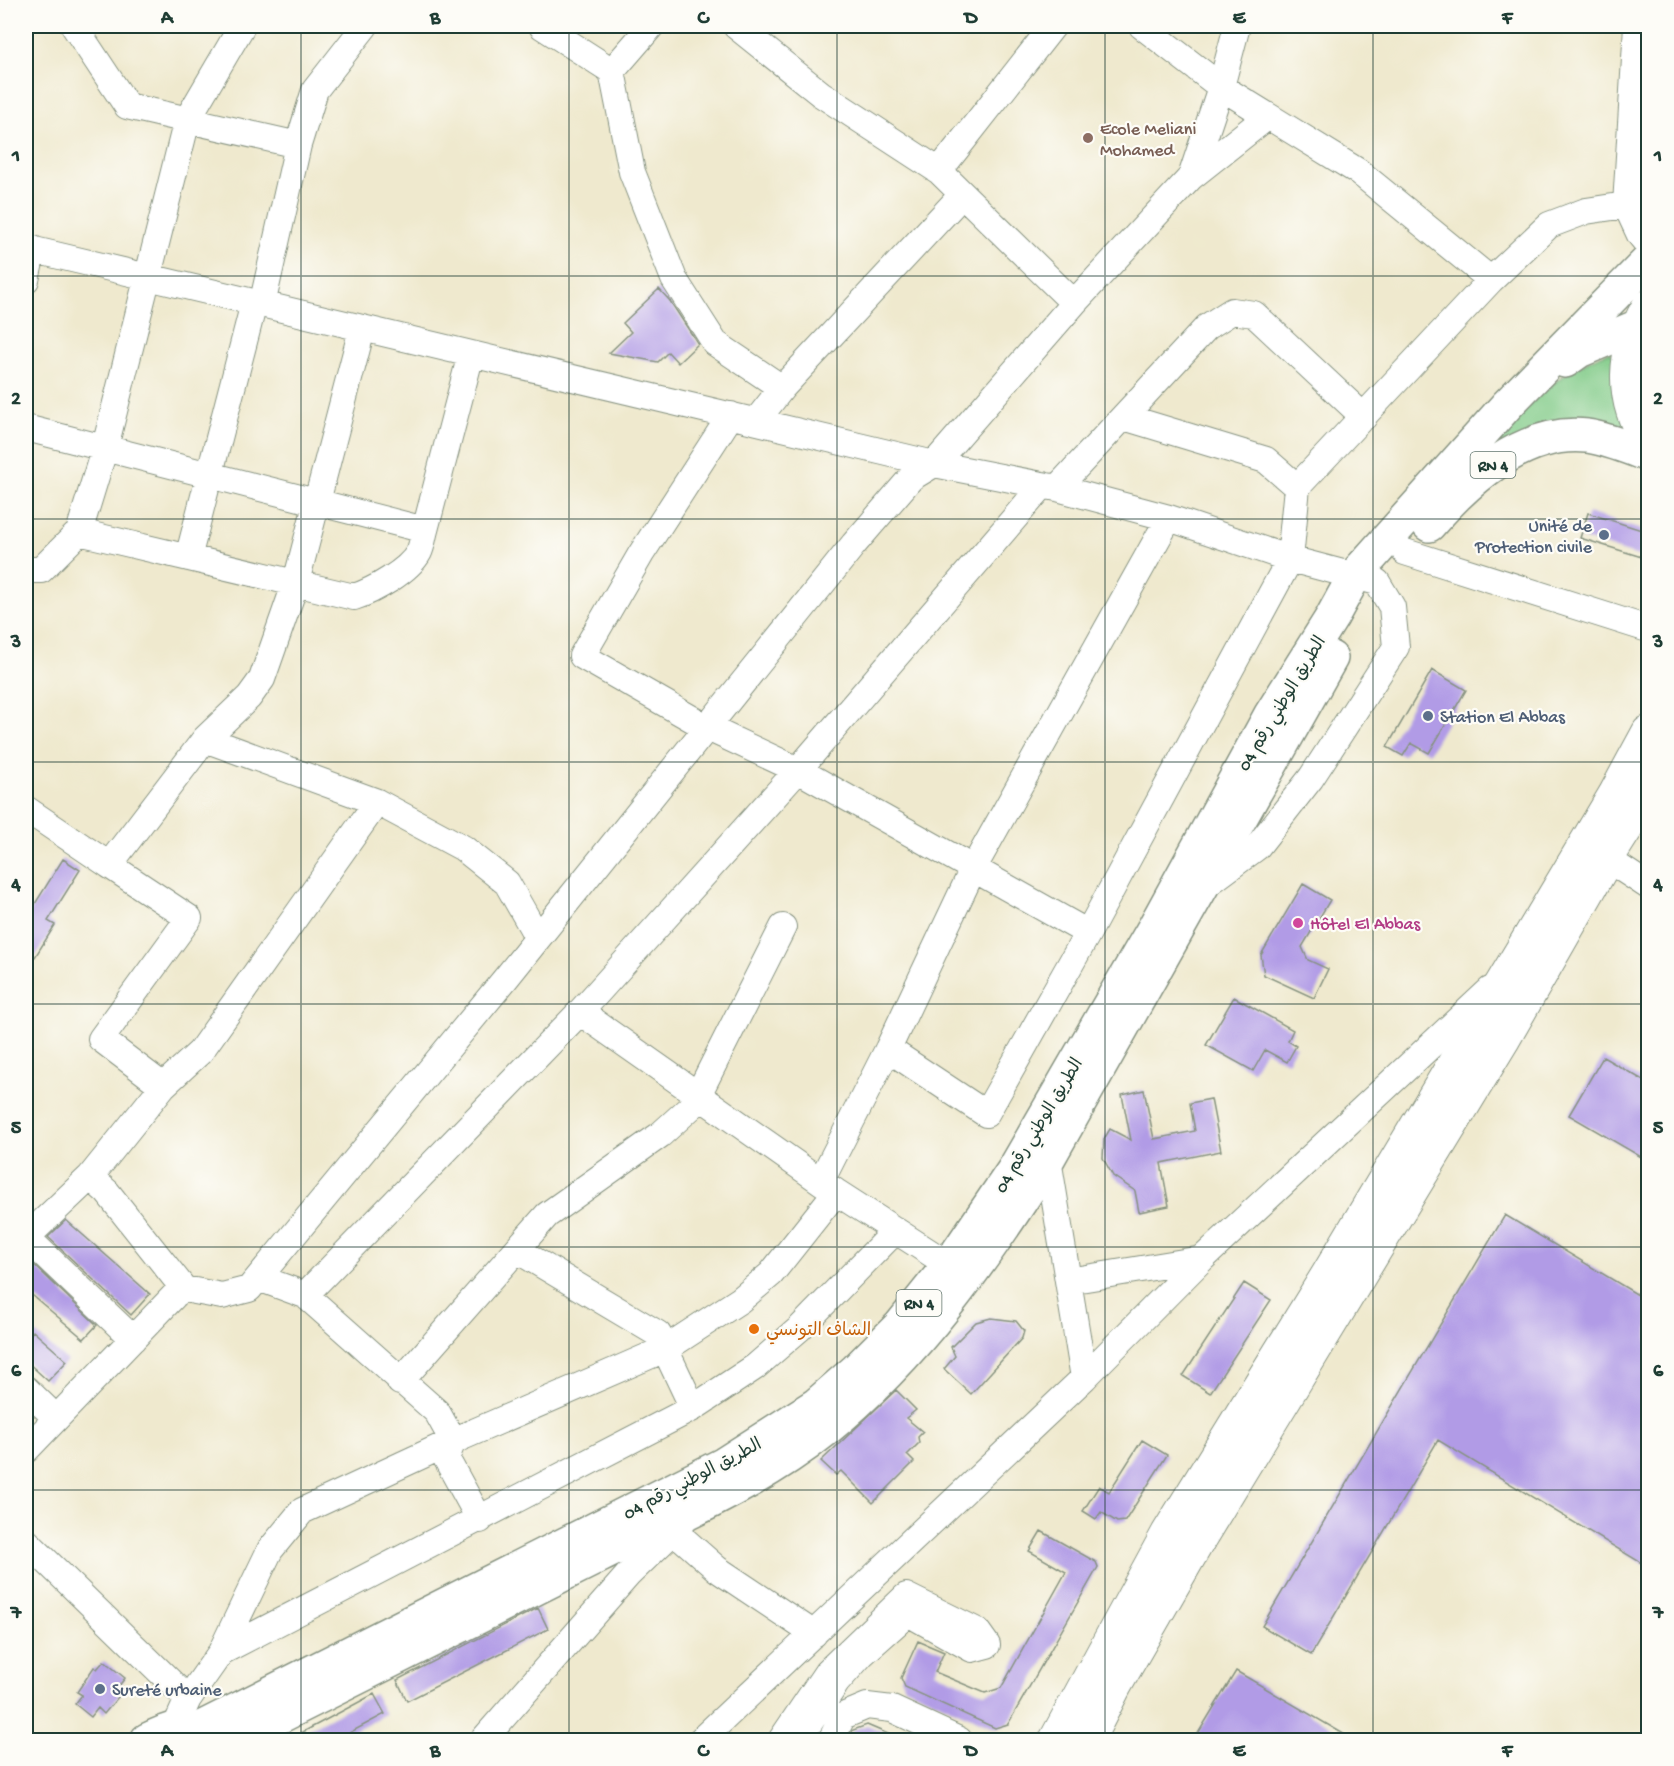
<svg xmlns="http://www.w3.org/2000/svg" width="1674" height="1766" font-family="'Gochi Hand','Playpen Sans Arabic',sans-serif">
<style>
.green{fill:#80ca87;stroke:#50845e;stroke-width:1.5}
.building{fill:#b19be6}
.lines{fill:none;stroke-linecap:round;stroke-linejoin:round}
.minor-casing{stroke:#879381;stroke-width:28}
.major-casing{stroke:#879381;stroke-width:34}
.highway-casing{stroke:#879381;stroke-width:36}
.minor{stroke:#fff;stroke-width:26}
.major{stroke:#fff;stroke-width:32}
.highway{stroke:#fff;stroke-width:33}
.grid{fill:none;stroke:#1f3d34;stroke-width:1.5;stroke-opacity:0.55}
.education-dot{fill:#8d6e63;stroke:#fdfcf7;stroke-width:2}
.service-dot{fill:#5c6f8a;stroke:#fdfcf7;stroke-width:2}
.hotel-dot{fill:#d1479c;stroke:#fdfcf7;stroke-width:2}
.food-dot{fill:#e8710a;stroke:#fdfcf7;stroke-width:2}
.labels{text-anchor:middle;stroke-width:4.5;stroke-linejoin:round;paint-order:stroke}
.shield{fill:#fdfcf7;stroke:#62766e;stroke-width:1.5}
.shield-label{font-size:16px;font-weight:bold;fill:#1f3d34}
.education-label{font-size:18px;fill:#785e54;stroke:#fdfcf7;text-anchor:start}
.service-label{font-size:18px;fill:#4e5e75;stroke:#fdfcf7;text-anchor:start}
.street-label{font-size:18px;fill:#1f3d34;stroke:#fdfcf7}
.hotel-label{font-size:18px;fill:#b23c85;stroke:#fdfcf7;text-anchor:start}
.food-label{font-size:18px;fill:#c56008;stroke:#fdfcf7;text-anchor:start}
.neatline{fill:none;stroke:#1f3d34;stroke-width:2}
.grid-label{font-size:20px;text-anchor:middle;font-weight:bold;fill:#1f3d34}
</style>
<rect width="100%" height="100%" fill="#fdfcf7"/>
<filter id="ink" filterUnits="userSpaceOnUse"><feTurbulence type="fractalNoise" baseFrequency=".0167" numOctaves="2"/><feDisplacementMap in="SourceGraphic" scale="12" xChannelSelector="R" yChannelSelector="G"/><feConvolveMatrix kernelMatrix="1 2 1 2 8 2 1 2 1" color-interpolation-filters="sRGB"/></filter>
<filter id="wash" filterUnits="userSpaceOnUse"><feTurbulence type="fractalNoise" baseFrequency=".008" numOctaves="4" result="noise"/><feDisplacementMap in="SourceGraphic" scale="24" xChannelSelector="R" yChannelSelector="G"/><feGaussianBlur stdDeviation="1.35" result="paint"/><feColorMatrix in="noise" values="0 0 0 0 0 0 0 0 0 0 0 0 0 0 0 0 0 1.4 0 .05"/><feComposite in="paint" operator="in"/></filter>
<g filter="url(#wash)">
<rect width="100%" height="100%" fill="#efe9ce"/>
<!-- green -->
<path class="green" d="M1609,352l5,4 14,78 -164,40c42,-46 84,-101 145,-122z"/>
<g id="blocks">
<!-- building -->
<path class="building" d="M659,289l11,12 28,43 -20,19 -10,-11 -10,10 -49,-9 22,-21 -8,-9z
M1588,513l60,19v27l-68,-21z
M1432,670l34,20 -37,63 -18,-10 -8,13 -16,-9z
M63,859l17,11 -32,51 7,4 -20,32 -9,-6v-42l4,3z
M1303,884l27,16 -28,47 6,13 20,9 -14,29 -50,-23 -3,-20z
M1234,997l59,33 -5,11 8,5 -9,16 -22,-12 -12,21 -47,-26z
M1603,1057l45,26v78l-79,-46z
M1144,1090l10,49 41,-8 -5,-28 21,-4 10,52 -60,12 8,43 -30,6 -4,-21 -22,-15 -10,-18 1,-19 6,-10 21,11 -9,-45z
M1505,1215l143,86v266l-210,-127 -127,215 -49,-29z
M66,1220l84,74 -19,21 -83,-78z
M28,1259l69,66 -13,14 -58,-49z
M1244,1283l27,17 -61,93 -27,-17z
M991,1318l25,3 8,10 -2,7 -51,56 -27,-25 11,-13 -4,-9 25,-25z
M33,1331l34,30 -19,20 -22,-20v-22z
M896,1390l20,20 -10,8 17,14 -5,5 1,6 -12,12 7,7 -41,41 -32,-32 -5,4 -15,-14z
M1142,1440l25,15 -42,66 -8,1 -16,-10 -5,7 -13,-8 16,-25 10,6z
M1041,1531l55,31 2,5 -90,157 -13,4 -90,-41 -4,-9 17,-37 26,11 -9,20 50,21 16,-5 65,-116 -37,-21z
M538,1608l10,21 -141,72 -10,-21z
M104,1661l21,17 -7,9 5,4 -19,23 -6,-6 -7,9 -16,-13 7,-9 -5,-3 17,-25 3,2z
M1236,1671l118,69h-160z
M374,1694l11,20 -49,26h-48z
M867,1725l35,15h-54l5,-10z"/>
</g>
</g>
<g filter="url(#ink)">
<use href="#blocks" fill-opacity="0" stroke="#879381" stroke-width="1.5"/>
<g class="lines">
<defs>
<path id="minor" d="M74,26l53,80 171,39
M542,26l70,45 39,-45
M736,26l85,68 118,77 135,132
M1142,26l79,61 138,85 132,108
M1637,26l-11,179 14,30 8,10
M612,71l20,101 42,107 41,64 67,45
M939,171l114,-145
M1191,177l30,-90 16,-61
M26,248l908,216 123,24 112,30 121,41 87,23 15,25 4,40 -85,131 -54,69 -51,38
M26,280l7,-31
M262,305l36,-160 17,-55 50,-64
M731,415l-90,139 -59,102 126,72 90,42 290,163
M1124,417l142,43 31,27
M757,420l25,-32 180,-193
M26,428l399,102 46,-176
M1057,488l150,-161 25,-16 22,3 110,103
M79,532l275,65c19,-6 55,-26 65,-45 3,-6 4,-15 6,-22
M1405,552l243,77
M188,558l66,-255
M26,570h15l38,-38 26,-85 82,-327 55,-94
M205,739l172,63 86,46 44,35 31,55
M26,809l83,56
M1592,849l56,37
M580,1012l256,180 113,73
M888,1049l98,65 102,-181 202,-374 7,-72 194,-207 58,-55 37,-14 40,-6
M163,1086l37,-34 177,-250
M699,1093l84,-166
M1048,1159l36,219
M90,1177l17,15 77,97
M821,1181l67,-132 86,-182 195,-349
M26,1231h7l57,-54 73,-91 -62,-47 88,-121 -80,-53 96,-126 44,-42 13,-18 34,-97 66,-253
M26,1237l107,102
M517,1250l141,84 35,74
M259,1278l46,17 275,-283 218,-242 245,-285
M1068,1281l134,-22
M305,1295l132,117 16,29 -7,17 34,62
M400,1382l147,-167 113,-80 43,-39
M26,1389l30,29
M26,1450l150,-156 8,-5 38,7 27,-7 257,-311 348,-434 57,-66 23,-14 140,-161 117,-126 77,-61
M674,1531l43,38 97,65
M26,1541l162,158
M221,1652l472,-244 62,-41 44,-38 96,-98
M175,1728l13,-29 33,-47 49,-102 32,-39 151,-70 212,-92 75,-49 31,-26 65,-82
M483,1740l145,-165 55,-53
M701,1740l383,-362 118,-119 288,-269
M781,1740l46,-68 79,-76 71,35 10,14 -15,4 -64,-36 -46,41 -25,28 -39,58
M831,1740l12,-24 24,-10 25,3 67,31"/>
<path id="major" d="M1648,306c-26,45 -30,93 0,137
M1055,1740l112,-206 160,-259 287,-480 34,-63
M1088,1740l28,-55 85,-148 302,-496 105,-183 40,-63"/>
<path id="highway" d="M1565,361l14,-10 57,-24
M1429,525c38,-44 94,-96 158,-89 21,3 42,12 61,19
M193,1732l531,-268 92,-59 40,-35 44,-44 49,-61 64,-94 142,-245 116,-212 61,-97 23,-42 153,-171 140,-143
M147,1740c18,-9 39,-20 53,0
M233,1740c123,-61 245,-123 367,-184 74,-37 160,-73 224,-125 95,-77 159,-170 224,-272l283,-501"/>
</defs>
<!-- minor casing -->
<use href="#minor" class="minor-casing"/>
<!-- major casing -->
<use href="#major" class="major-casing"/>
<!-- highway casing -->
<use href="#highway" class="highway-casing"/>
<!-- minor -->
<use href="#minor" class="minor"/>
<!-- major -->
<use href="#major" class="major"/>
<!-- highway -->
<use href="#highway" class="highway"/>
</g>
</g>
<!-- grid -->
<path class="grid" d="M301,26v1714M569,26v1714M837,26v1714M1105,26v1714M1373,26v1714M26,276h1622M26,519h1622M26,762h1622M26,1004h1622M26,1247h1622M26,1490h1622"/>
<!-- markers -->
<circle class="education-dot" cx="1088" cy="138" r="6"/>
<g class="service-dot">
<circle cx="1604" cy="535" r="6"/>
<circle cx="1428" cy="716" r="6"/>
<circle cx="100" cy="1689" r="6"/>
</g>
<circle class="hotel-dot" cx="1298" cy="923" r="6"/>
<circle class="food-dot" cx="754" cy="1329" r="6"/>
<g class="labels">
<!-- shield labels -->
<g class="shield">
<rect x="1470.5" y="452" width="45" height="26" rx="4.5"/>
<rect x="896.5" y="1290" width="45" height="26" rx="4.5"/>
</g>
<g class="shield-label">
<text x="1493" y="471">RN 4</text>
<text x="919" y="1309">RN 4</text>
</g>
<!-- education labels -->
<g class="education-label">
<text x="1100" y="134">Ecole Meliani<tspan x="1100" dy="21">Mohamed</tspan></text>
</g>
<!-- service labels -->
<g class="service-label">
<text x="1592" y="531" text-anchor="end">Unité de<tspan x="1592" dy="21">Protection civile</tspan></text>
<text x="1440" y="722">Station El Abbas</text>
<text x="112" y="1695">Sureté urbaine</text>
</g>
<!-- street labels -->
<g class="street-label">
<text transform="translate(1281 703) rotate(-59)" y="6">الطريق الوطني رقم 04</text>
<text transform="translate(1038 1125) rotate(-59)" y="6">الطريق الوطني رقم 04</text>
<text transform="translate(692 1478) rotate(-28)" y="6">الطريق الوطني رقم 04</text>
</g>
<!-- hotel labels -->
<g class="hotel-label">
<text x="1310" y="929">Hôtel El Abbas</text>
</g>
<!-- food labels -->
<g class="food-label">
<text x="766" y="1335">الشاف التونسي</text>
</g>
</g>
<!-- margin -->
<rect width="1674" height="1766" fill="none" stroke="#fdfcf7" stroke-width="66"/>
<rect x="33" y="33" width="1608" height="1700" class="neatline"/>
<g class="grid-label">
<text x="167" y="23">A</text>
<text x="435" y="23">B</text>
<text x="703" y="23">C</text>
<text x="971" y="23">D</text>
<text x="1239" y="23">E</text>
<text x="1507" y="23">F</text>
<text x="16" y="161">1</text>
<text x="1658" y="161">1</text>
<text x="16" y="404">2</text>
<text x="1658" y="404">2</text>
<text x="16" y="647">3</text>
<text x="1658" y="647">3</text>
<text x="16" y="890">4</text>
<text x="1658" y="890">4</text>
<text x="16" y="1133">5</text>
<text x="1658" y="1133">5</text>
<text x="16" y="1376">6</text>
<text x="1658" y="1376">6</text>
<text x="16" y="1618">7</text>
<text x="1658" y="1618">7</text>
<text x="167" y="1756">A</text>
<text x="435" y="1756">B</text>
<text x="703" y="1756">C</text>
<text x="971" y="1756">D</text>
<text x="1239" y="1756">E</text>
<text x="1507" y="1756">F</text>
</g>
</svg>
